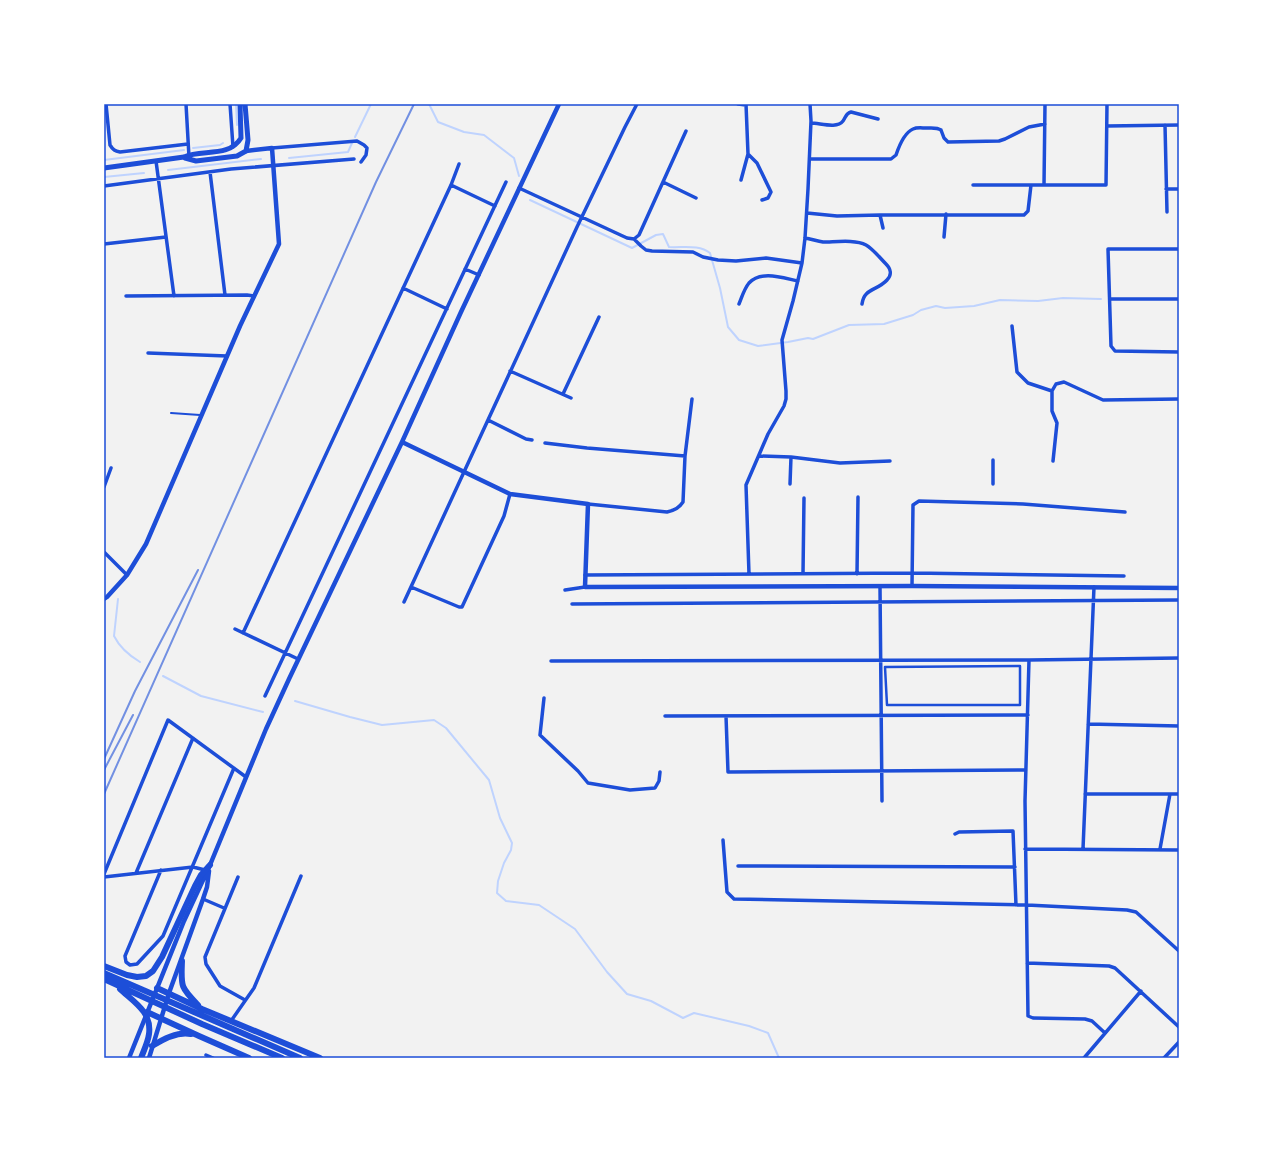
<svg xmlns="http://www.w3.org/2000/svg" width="1283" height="1162" font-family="'Source Sans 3',sans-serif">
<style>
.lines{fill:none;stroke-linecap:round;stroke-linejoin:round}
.stream{stroke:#bfd3fe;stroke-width:2}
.service{stroke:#1d4ed8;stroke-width:2}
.pedestrian{stroke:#1d4ed8;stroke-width:2.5}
.minor{stroke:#1d4ed8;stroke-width:3.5}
.tertiary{stroke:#1d4ed8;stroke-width:4.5}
.secondary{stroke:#1d4ed8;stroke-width:5}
.primary{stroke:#1d4ed8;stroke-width:6}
.rail{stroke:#7290e2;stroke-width:2}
.neatline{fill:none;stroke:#1d4ed8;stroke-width:1.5}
</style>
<rect width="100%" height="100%" fill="#f2f2f2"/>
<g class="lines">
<!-- stream -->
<path class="stream" d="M236,104l1,21
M429,104l9,18 26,10 20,3 30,23 5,18
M355,137l16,-33
M193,148l27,-3 3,-2
M289,158l59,-6 4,-9
M104,160l80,-10
M168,170l93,-11
M104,177l40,-4
M530,200l102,48 24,-13 7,-1 6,13c13,1 30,-3 41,6l10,35 8,39 11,13 19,6 30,-4 20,-4 5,1 36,-14 35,-1 29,-9 8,-5 15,-4 9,2 29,-2 26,-6 38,1 25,-3 38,1
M118,599l-4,37c5,10 16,20 26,26
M163,676l38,20 62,16
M295,701l55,16 32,8 52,-5 12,8 43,52 11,38 12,25 -1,7 -7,13 -6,18 -1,12 9,8 33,4 36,24 32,43 20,22 24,7 32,17 11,-5 55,13 19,7 11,25"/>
<!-- service -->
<path class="service" d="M171,413l29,2"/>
<!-- pedestrian -->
<path class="pedestrian" d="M1020,666v39h-133l-2,-38z"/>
<!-- minor -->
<path class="minor" d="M106,104l4,41c3,5 5,6 10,7l68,-8
M186,104l3,53
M230,104l3,43
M738,104l8,1
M746,104l2,50 9,9 14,29 -3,6 -6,2
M811,123c9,0 26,6 32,-2 3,-4 3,-8 8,-9l27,7
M1165,125l2,87
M1107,126l72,-1
M272,148l85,-7 7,4 3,3 -1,7 -5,7
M810,159h81l5,-4c3,-9 8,-22 17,-26 4,-2 9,-1 13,-1 5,0 11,-1 15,2l3,8 4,4 51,-1 6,-2 24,-12 16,-3
M156,161l18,135
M210,172l15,123
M741,180l7,-26
M663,182l33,16
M451,185l44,21
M973,185h133l1,-81
M1044,185l1,-81
M104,186l127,-17 123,-10
M519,188l108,50 7,1 7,7 5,4 6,1 41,1 10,5 15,3 18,1 30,-3 36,5
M1166,189h13
M807,213l30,3 43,-1 3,13
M880,215h144l4,-4 3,-26
M944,237l2,-23
M805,238c6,1 12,3 18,4 12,0 32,-3 43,3 7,4 14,13 20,19 5,5 6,11 1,16 -10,11 -23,8 -25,24
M634,239l5,-4 47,-104
M104,244l62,-7
M1179,249h-71l3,97 4,5 64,1
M465,269l14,6
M403,288l44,21
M126,296l121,-1 7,1
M1110,299h69
M739,304c3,-7 5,-15 10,-21 12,-13 34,-5 49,-2
M1012,326l5,46 11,11 24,8
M148,353l79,3
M510,371l61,27
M563,394l36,-77
M488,420l38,19 6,1
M545,443l42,5 98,8
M759,456l32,1 -1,27
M791,457l49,6 50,-2
M993,460v24
M1053,461l4,-38 -5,-12v-20l4,-7 8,-2 39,18 76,-1
M104,487l7,-19
M588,504l79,8c8,-2 12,-4 16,-10l2,-46 7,-57
M104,552l23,23
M749,574l-3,-89 22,-51 16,-28 2,-7v-8l-4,-51 11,-39 9,-38 3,-25 3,-49 3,-68 -1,-17
M803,574l1,-76
M857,574l1,-77
M585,575l327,-2 212,3
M912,586l1,-81 6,-4 104,3 102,8
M411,587l48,20h3l42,-91 6,-22
M880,587l2,214
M565,590l20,-3
M404,602l173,-375 48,-100 12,-23
M572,604l607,-4
M235,629l63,30
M243,633l208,-448 8,-21
M1029,660l-4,141 3,215 5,2 52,1 7,2 13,12
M551,661l478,-1 150,-2
M265,696l241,-514
M544,698l-4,37 38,36 10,12 42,7 25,-2 4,-7 1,-9
M665,716l363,-1
M726,716l2,56 298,-2
M1088,724l91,2
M1085,794h94
M955,834l4,-2 54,-1 3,74
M723,840l4,52 7,7 293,6 100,5 9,2 43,39
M1025,849l154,1
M1083,849l11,-262
M1160,849l10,-55
M738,866l277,1
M161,870l-36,86 1,6 4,3 7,-1 26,-28 71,-168
M136,873l57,-135
M104,874l64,-154 78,57
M104,877l89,-10 12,3
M238,877l-33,80 1,7 14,22 25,14
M203,899l21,9
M1027,963l82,3 6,2 64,59
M231,1021l23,-33 47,-112
M206,1055l7,3
M1084,1058l57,-67
M1164,1058l15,-16"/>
<!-- tertiary -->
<path class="tertiary" d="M402,442l108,52 78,10 -3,83 327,-1 267,2
M104,599l3,-2 20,-22 19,-31 94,-218 39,-82 -7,-96 -26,3
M129,1058l55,-137 26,-56 56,-136 23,-50 113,-237 59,-130 98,-208
M149,1058l20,-65 34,-94 4,-12 2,-16"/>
<!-- secondary -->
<path class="secondary" d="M185,158l11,3 41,-5 9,-5 2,-11 -3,-36
M104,168l80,-11c18,-8 45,1 57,-19l-1,-34"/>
<!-- primary -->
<path class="primary" d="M182,961c-1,25 -2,26 16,44
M104,966l23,9 10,2 9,-1 7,-5 9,-14 33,-71 6,-11 9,-10
M104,973l196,85
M104,979l98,45 80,34
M157,988l45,21 118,49
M120,989c14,13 32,23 29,45 -1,8 -5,16 -8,24
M147,1012l52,24 50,22
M152,1046c11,-7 26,-15 39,-12"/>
<!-- rail -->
<path class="rail" d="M104,759l31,-68 63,-121
M104,770l29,-55
M104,794l272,-612 38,-78"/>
</g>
<!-- border -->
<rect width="1283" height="1162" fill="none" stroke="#ffffff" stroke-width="210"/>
<rect x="105" y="105" width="1073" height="952" class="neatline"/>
</svg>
